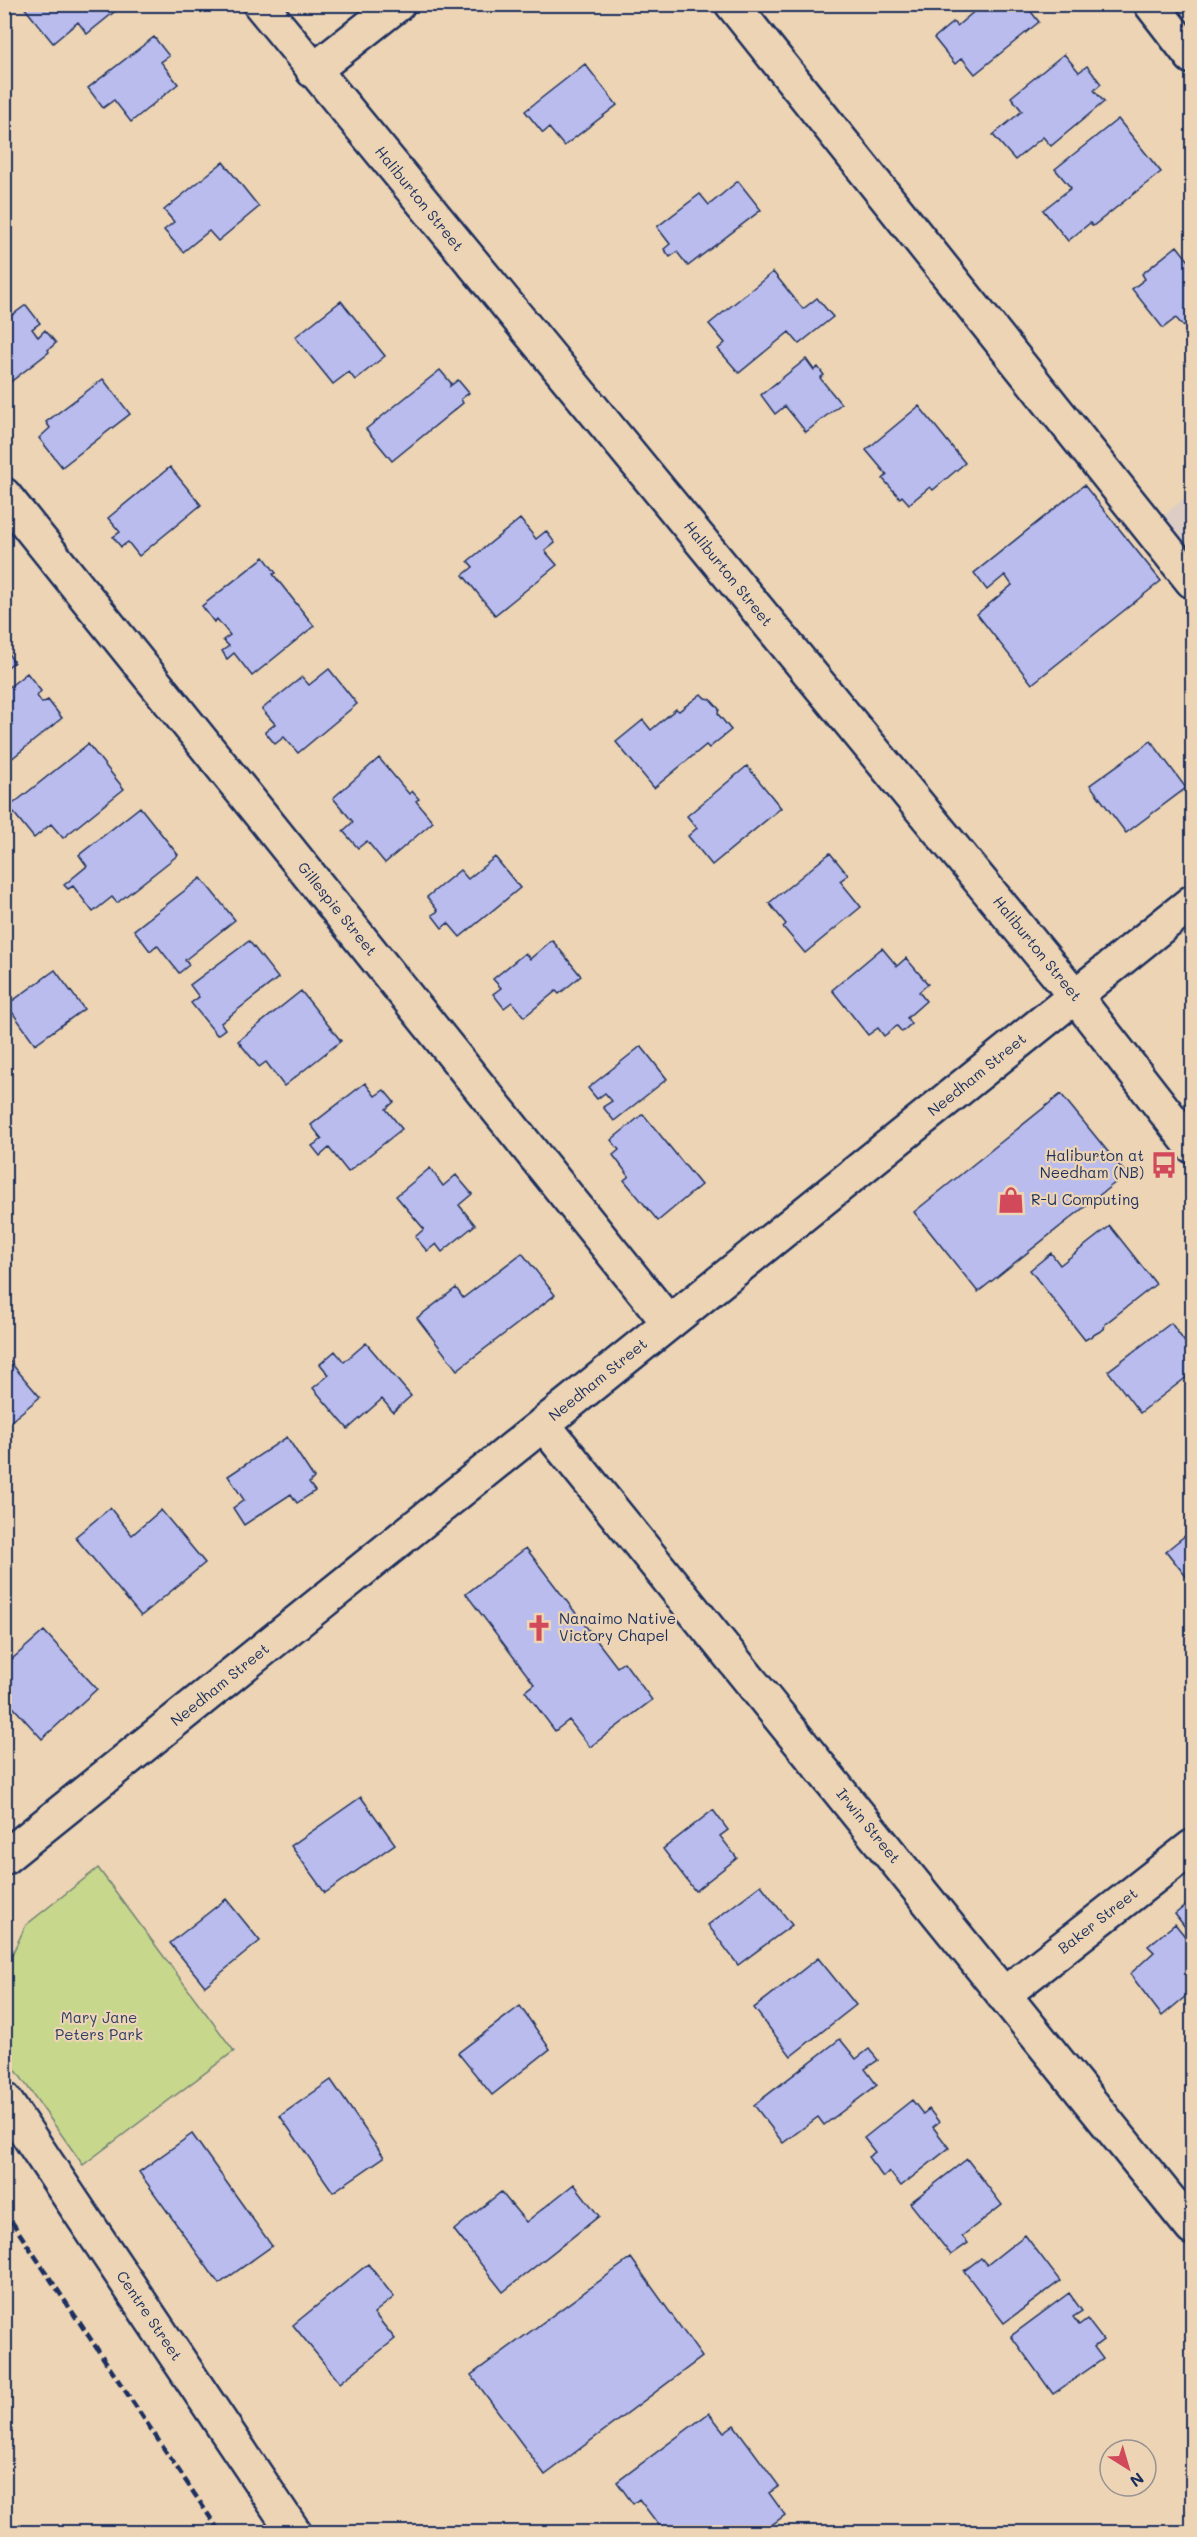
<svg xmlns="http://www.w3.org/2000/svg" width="1197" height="2537" font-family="Mali,sans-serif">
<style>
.built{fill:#ddcdc5}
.green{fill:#c7d78c;stroke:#718375;stroke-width:1.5}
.building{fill:#b9bced;stroke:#1b2f5e;stroke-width:1.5}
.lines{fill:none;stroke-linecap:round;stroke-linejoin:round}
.minor-casing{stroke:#1b2f5e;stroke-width:38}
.highway-casing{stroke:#1b2f5e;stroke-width:38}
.minor{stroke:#ecd4b4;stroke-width:33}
.highway{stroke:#ecd4b4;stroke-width:33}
.rail{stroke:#1b2f5e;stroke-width:4.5;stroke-dasharray:9 4.5;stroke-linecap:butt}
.labels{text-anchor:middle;stroke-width:4.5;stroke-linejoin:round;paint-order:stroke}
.street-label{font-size:15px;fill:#1b2f5e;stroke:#ecd4b4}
.poi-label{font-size:15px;fill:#1b2f5e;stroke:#ecd4b4;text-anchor:start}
.park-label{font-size:15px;fill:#2c4063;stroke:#ecd4b4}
</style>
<rect width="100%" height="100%" fill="#ecd4b4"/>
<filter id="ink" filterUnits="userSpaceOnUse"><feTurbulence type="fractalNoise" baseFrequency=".0167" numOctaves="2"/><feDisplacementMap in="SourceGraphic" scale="12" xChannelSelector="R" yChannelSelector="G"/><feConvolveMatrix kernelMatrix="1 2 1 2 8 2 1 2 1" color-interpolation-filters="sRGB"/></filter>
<g filter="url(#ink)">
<!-- built -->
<path class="built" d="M1192,492v66l-31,-40z"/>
<!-- green -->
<path class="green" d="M98,1868l136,183 -151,114 -78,-110 -1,-84 22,-46z"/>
<!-- building -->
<path class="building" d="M25,4h99l-37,30 -9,-12 -25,21 -30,-37z
M983,4h42l14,18 -64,52 -13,-16 -7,6 -21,-26 19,-16 4,4z
M154,37l15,19 -8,6 17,22 -47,38 -17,-22 -11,8 -15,-20z
M1064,54l15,18 8,-6 14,18 -7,6 10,12 -53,44 -8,-9 -28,23 -22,-25 29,-24 -11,-14z
M585,64l32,41 -53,41 -15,-18 -6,5 -18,-22z
M1118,119l43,53 -68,54 -3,-3 -22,18 -25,-31 28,-22 -16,-19z
M223,162l36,45 -41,34 -9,-10 -26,21 -19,-22 10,-8 -10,-12z
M738,181l23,29 -73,56 -11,-14 -7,5 -6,-8 6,-5 -13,-17 43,-33 9,11z
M1177,246l15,19v55l-8,7 -8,-9 -13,10 -31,-39 13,-10 -3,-5z
M773,272l30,37 14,-11 16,19 -34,27 -10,-12 -50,41 -21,-24 7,-6 -16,-19z
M341,301l44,55 -30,24 -6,-8 -16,12 -38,-47z
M26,305l14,18 -8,6 6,8 7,-7 11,13 -8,7 1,2 -45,35v-66z
M806,359l8,11 4,-3 6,8 -4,3 21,26 -35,28 -21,-26 -10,8 -14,-19z
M440,370l11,13 -1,3 8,-6 11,13 -8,6 2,4 -71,58 -26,-32z
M103,379l27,35 -68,53 -23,-29 11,-10 -4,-6z
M919,406l46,57 -32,27 -3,-3 -21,17 -7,-8 -2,2 -17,-19 4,-4 -21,-25z
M170,467l31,38 -62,51 -11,-14 -7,5 -8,-10 7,-5 -12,-14z
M1084,485l77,96 -129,103 -55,-70 35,-29 -7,-10 -18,15 -13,-17z
M520,519l16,20 10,-8 9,12 -10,8 12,14 -62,50 -32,-40 10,-8 -5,-6z
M264,557l12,16 -3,1 41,52 -62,50 -18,-23 -7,6 -5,-8 7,-5 -6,-6 7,-5 -13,-16 -3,3 -12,-16z
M4,645l5,4v6l5,7 -10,8z
M329,669l28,35 -59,49 -14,-16 -9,7 -10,-12 10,-8 -13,-15 40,-32 7,8z
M27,673l14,18 -4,5 5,7 6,-3 14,18 -52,42 -6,-7v-62z
M701,694l4,4 5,1 9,10 -1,5 13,16 -22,18 -3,-3 -52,43 -38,-46 27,-22 8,10 25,-21 3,2z
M1151,741l35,47 -60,45 -36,-48z
M88,744l36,45 -61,49 -12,-14 -17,14 -25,-31z
M379,758l30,36 3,-3 7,8 -3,2 17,21 -48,41 -18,-22 -9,7 -15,-17 10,-9 -20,-24z
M747,766l34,42 -69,57 -24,-29 9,-8 -10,-12z
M140,807l38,48 -61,48 -5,-6 -19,15 -20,-26 -5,3 -4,-4 23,-19 -8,-11z
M830,853l18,22 -8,6 21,26 -56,46 -22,-26 3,-3 -17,-21z
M495,857l25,31 -60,49 -12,-14 -6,5 -10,-13 6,-4 -11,-14 33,-27 8,9z
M201,878l34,42 -50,40 4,5 -10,8 -22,-28 -7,6 -16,-21z
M552,940l29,36 -22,18 -3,-3 -32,26 -12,-15 -8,6 -11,-14 8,-6 -8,-9 32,-26 5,6z
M249,941l29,37 -57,45 4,6 -8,6 -26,-32 8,-6 -9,-12z
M882,948l15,18 9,-8 22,26 -9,8 7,9 -19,17 4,6 -9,8 -5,-6 -13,10 -6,-8 -10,7 -36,-45z
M55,970l29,39 -49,35 -28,-39z
M301,991l40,50 -57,45 -18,-24 -7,5 -21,-26z
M641,1046l26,33 -53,42 -11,-14 9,-6 -7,-8 -8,6 -9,-11z
M365,1083l10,13 9,-6 10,12 -8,7 16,20 -54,43 -19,-24 -9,8 -8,-10 10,-7 -11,-14z
M1061,1094l65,80 -148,118 -64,-80z
M643,1114l58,71 -43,36 -34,-41 5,-4 -16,-21 6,-5 -8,-10z
M430,1168l13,18 13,-11 16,19 -13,11 16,20 -33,27 -6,-8 -9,7 -12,-14 9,-8 -28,-33z
M1110,1226l46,58 -51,40 -1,5 -19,11 -55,-70 21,-17 9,12z
M522,1253l33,42 -98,75 -40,-52 39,-30 7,10z
M1171,1323l21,29v21l-52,40 -32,-42z
M366,1343l45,53 -18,16 -11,-13 -34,30 -35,-41 16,-13 -9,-11 15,-13 9,11z
M4,1355l36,42 -36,30z
M287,1437l27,41 -5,5 6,8 -18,12 -6,-9 -47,31 -11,-17 11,-8 -16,-24z
M110,1508l22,27 29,-25 44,53 -64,53 -66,-79z
M1192,1530v54l-26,-33z
M526,1548l91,119 7,-5 28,38 -62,47 -21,-27 -14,11 -30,-40 9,-7 -68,-90z
M44,1631l53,58 -55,50 -38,-42v-31z
M361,1797l34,47 -70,49 -34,-47z
M713,1810l15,20 -8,6 17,22 -42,33 -32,-42z
M761,1885l31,40 -54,40 -30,-40z
M226,1899l34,42 -55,45 -35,-43z
M1192,1900v36l-17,-22z
M1175,1924l17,21v46l-30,25 -32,-42 24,-22 -6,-6z
M818,1958l38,47 -65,51 -37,-48z
M520,2006l30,43 -58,46 -34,-42z
M840,2039l16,20 13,-10 9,11 -13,9 12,16 -53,40 -6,-8 -35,26 -29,-38z
M331,2080l53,77 -51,35 -53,-76z
M912,2100l11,14 6,-5 10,13 -6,5 16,21 -48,38 -12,-15 -6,6 -15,-20 7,-5 -11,-14z
M192,2134l80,112 -53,38 -80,-112z
M967,2159l35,46 -40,31 6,7 -17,12 -41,-52z
M574,2184l25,32 -96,76 -49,-62 47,-38 25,30z
M1025,2235l35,46 -56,42 -40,-52 17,-13 6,7z
M631,2258l71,99 -157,118 -74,-100z
M368,2264l26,33 -20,16 21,26 -55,44 -47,-58z
M1069,2293l13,18 -9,6 6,8 8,-6 16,21 -9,7 9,12 -50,35 -42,-58z
M709,2413l15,19 10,-7 45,61 -10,7 16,22 -23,17h-98l-25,-33 -6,5 -16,-22z"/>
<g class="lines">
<defs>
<path id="minor" d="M260,4l815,992 117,150
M732,4l460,577
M313,71l85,-67
M4,495l665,828
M543,1424l649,804
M4,1858l1188,-956
M1003,1995l189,-148
M4,2099l290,433"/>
<path id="highway" d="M1151,4l41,53"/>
</defs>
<!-- minor casing -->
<use href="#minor" class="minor-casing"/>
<!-- highway casing -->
<use href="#highway" class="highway-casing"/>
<!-- minor -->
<use href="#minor" class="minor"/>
<!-- highway -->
<use href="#highway" class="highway"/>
<!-- rail -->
<path class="rail" d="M4,2210l216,322"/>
</g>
</g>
<!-- icons -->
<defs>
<symbol id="bus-bare" viewBox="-9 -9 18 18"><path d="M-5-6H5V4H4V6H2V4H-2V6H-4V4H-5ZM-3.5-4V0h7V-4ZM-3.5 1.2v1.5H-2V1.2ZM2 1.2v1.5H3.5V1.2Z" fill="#d1495b" stroke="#ecd4b4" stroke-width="2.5" paint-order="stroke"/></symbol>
<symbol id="shop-bare" viewBox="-9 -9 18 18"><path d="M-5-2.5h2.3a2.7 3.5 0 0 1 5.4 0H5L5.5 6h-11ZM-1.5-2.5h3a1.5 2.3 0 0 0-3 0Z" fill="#d1495b" stroke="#ecd4b4" stroke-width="2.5" paint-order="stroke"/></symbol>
<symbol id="church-bare" viewBox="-9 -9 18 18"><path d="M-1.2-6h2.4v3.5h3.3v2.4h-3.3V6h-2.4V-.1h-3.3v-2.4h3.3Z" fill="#d1495b" stroke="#ecd4b4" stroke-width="2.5" paint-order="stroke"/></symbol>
</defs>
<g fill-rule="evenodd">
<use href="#bus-bare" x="1145" y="1146" width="38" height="38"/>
<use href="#shop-bare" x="992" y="1181" width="38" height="38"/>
<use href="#church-bare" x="520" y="1609" width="38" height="38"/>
</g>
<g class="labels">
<!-- street labels -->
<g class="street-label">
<text transform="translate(419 199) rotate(51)" y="5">Haliburton Street</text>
<text transform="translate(728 574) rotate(51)" y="5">Haliburton Street</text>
<text transform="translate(337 909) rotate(51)" y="5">Gillespie Street</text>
<text transform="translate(1037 949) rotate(51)" y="5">Haliburton Street</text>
<text transform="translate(977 1075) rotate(-39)" y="5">Needham Street</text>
<text transform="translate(598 1380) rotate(-39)" y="5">Needham Street</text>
<text transform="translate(220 1685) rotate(-39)" y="5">Needham Street</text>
<text transform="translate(868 1826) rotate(51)" y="5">Irwin Street</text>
<text transform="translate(1098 1921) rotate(-38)" y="5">Baker Street</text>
<text transform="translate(149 2316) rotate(56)" y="5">Centre Street</text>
</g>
<!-- poi labels -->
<g class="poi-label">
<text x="1144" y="1161" text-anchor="end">Haliburton at<tspan x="1144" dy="17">Needham (NB)</tspan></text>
<text x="1031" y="1205">R-U Computing</text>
<text x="559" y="1624">Nanaimo Native<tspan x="559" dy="17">Victory Chapel</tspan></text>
</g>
<!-- park labels -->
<g class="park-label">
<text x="99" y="2023">Mary Jane<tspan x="99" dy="17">Peters Park</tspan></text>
</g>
</g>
<!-- margin -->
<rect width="1197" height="2537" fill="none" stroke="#ecd4b4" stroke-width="24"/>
<rect x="12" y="12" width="1173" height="2513" fill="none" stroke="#1b2f5e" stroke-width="2" filter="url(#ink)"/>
<!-- north arrow -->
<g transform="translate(1128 2468) rotate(143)"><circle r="28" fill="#ecd4b4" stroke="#989292" stroke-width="1.5"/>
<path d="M0-4.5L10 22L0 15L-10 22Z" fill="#d1495b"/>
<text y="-9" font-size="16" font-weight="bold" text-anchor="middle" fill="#1b2f5e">N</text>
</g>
</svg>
